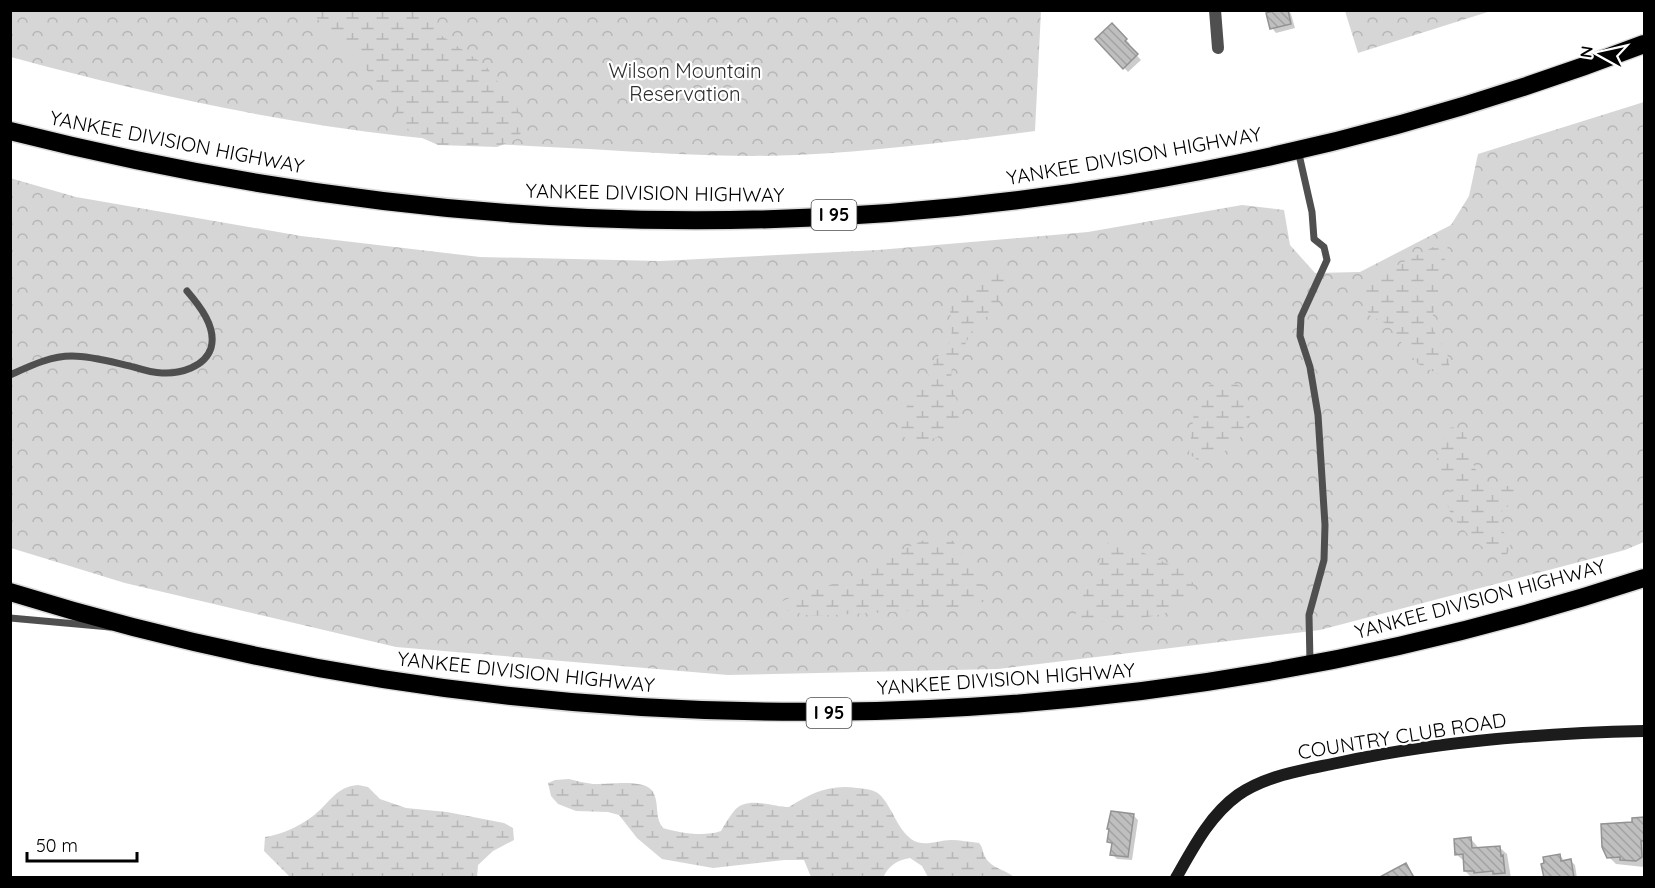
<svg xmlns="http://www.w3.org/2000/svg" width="1655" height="888" font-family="Quicksand,sans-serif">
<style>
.forest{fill:url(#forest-crowns)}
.wetland{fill:url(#wetland-marsh)}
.shadow{fill:#0003}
.building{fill:url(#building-back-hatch);stroke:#939393;stroke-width:1.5}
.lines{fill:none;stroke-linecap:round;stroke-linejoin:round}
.highway-casing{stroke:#dbdbdb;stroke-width:21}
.lane{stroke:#4f4f4f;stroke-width:7}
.street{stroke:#4f4f4f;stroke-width:12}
.secondary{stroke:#1c1c1c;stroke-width:12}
.highway{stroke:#000;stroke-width:18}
.labels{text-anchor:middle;stroke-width:4.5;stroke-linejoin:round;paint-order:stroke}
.shield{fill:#fff;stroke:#4c4c4c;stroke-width:1.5}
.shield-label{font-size:18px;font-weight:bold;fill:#000}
.park-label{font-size:20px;fill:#2d2d2d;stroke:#fff}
.street-label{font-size:20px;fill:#000;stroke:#fff}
</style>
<defs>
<pattern id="forest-crowns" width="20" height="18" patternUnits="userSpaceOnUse" patternTransform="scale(1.5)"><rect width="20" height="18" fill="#d6d6d6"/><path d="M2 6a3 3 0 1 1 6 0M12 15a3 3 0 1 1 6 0" fill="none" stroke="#b6b6b6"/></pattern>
<pattern id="wetland-marsh" width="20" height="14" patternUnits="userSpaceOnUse" patternTransform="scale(1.5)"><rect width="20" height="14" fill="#d6d6d6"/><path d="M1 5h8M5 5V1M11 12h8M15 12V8" fill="none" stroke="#b6b6b6"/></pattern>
<pattern id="building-back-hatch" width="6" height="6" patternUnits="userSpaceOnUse" patternTransform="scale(1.5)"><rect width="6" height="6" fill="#bfbfbf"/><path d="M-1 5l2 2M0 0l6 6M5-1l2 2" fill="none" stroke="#a2a2a2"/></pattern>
</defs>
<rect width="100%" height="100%" fill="#fff"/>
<!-- forest -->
<path class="forest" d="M10,11h1031l-6,120c-79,10 -159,20 -238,24 -69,3 -139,-2 -208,-6 -62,-3 -125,-6 -187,-13 -132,-15 -263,-44 -391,-79z
M1345,11v-1l146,1 -133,42z
M1644,102v440l-19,8 -305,80 -322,39 -270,6 -332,-28 -271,-64 -114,-35 -1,-370 66,19 225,39 179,21 180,4 218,-11 210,-18 154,-27 42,5 6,35 25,28 45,-1 91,-47 18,-29 9,-42z"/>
<!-- wetland -->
<path class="wetland" d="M312,11h110l4,3 16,22 43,29 32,42 6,19 -4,12 -22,9 -59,-2 -27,-12 -52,-74 -28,-22z
M1441,243l7,2 -17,79c7,19 21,26 18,49l-5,4 -26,-13 -31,-40 -18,-9 -6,-18 1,-10 28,-19z
M989,272l15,2 5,12 -14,23 -22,20 -20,39 -3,13 14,40 -1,5 -45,19 -14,-8 -7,-14 5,-11 21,-24 12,-28 17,-21 -2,-31 5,-11z
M1229,381l15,7c2,7 6,16 6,23 1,26 -28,47 -51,50l-10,-7 6,-51 17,-21z
M1454,427l8,4 4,4c5,20 6,44 29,50 11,3 15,-2 26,6l-2,6 -19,16c0,4 -1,7 0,11 4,15 16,12 6,33 -18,1 -53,-34 -58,-50 -2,-6 3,-12 3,-18l-15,-26 5,-22 9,-13z
M937,534l16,7 29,43 6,16 -21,8 -155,8 -28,-6 -3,-8 6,-3 63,-20 26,-17z
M1109,542l13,1 59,27 12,13 1,16c-4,2 -7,6 -12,8 -19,11 -87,19 -108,11l15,-37 9,-10 4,-20z
M569,779c8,2 16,4 24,5 15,1 52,-6 60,8 7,13 1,24 10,36 17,5 40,9 58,3 4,-7 8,-14 13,-20 13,-16 38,-4 55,-4 22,-14 41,-23 68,-19 10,1 18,1 25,9 11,13 15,31 29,42 12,9 27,1 40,1 9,0 19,2 28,3 5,5 3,12 9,18 7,8 18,9 26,16h-86l-6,-11 -12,-8c-13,2 -22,8 -27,20l-72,-1 -7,-17h-20l-71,8 -51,-9 -25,-21 -18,-23 -11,-3 -32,-1 -18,-7 -7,-8 -3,-13 7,-3z
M358,785l10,2 12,12 26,9 41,4 57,11 9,5 1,12 -21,11 -15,14 -1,13 -187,-1 -26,-26 1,-14c18,-3 33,-10 48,-21 17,-13 22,-29 45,-31z"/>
<!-- shadow -->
<path class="shadow" d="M1288,10l3,4 4,14 -19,5 -4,-5z
M1112,25l18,19 -2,2 13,14 -13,12 -31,-33z
M1133,815l5,5 -6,40 -15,-1 -5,-5 1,-8 -4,-5 1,-11 -2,-1z
M1644,818v49l-28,-3 -7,-7 25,-34 -1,-4z
M1470,838l7,8 1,3 21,-2 8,7 4,24h-39l-7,-7 -1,-10 -8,-7z
M1560,855l5,7 6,-1 4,4 2,13h-32z
M1406,865l10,13h-35z"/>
<!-- building -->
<path class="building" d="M1276,10h12l3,14 -21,5 -4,-16z
M1112,23l15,16 -2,2 13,13 -15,15 -28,-30z
M1111,811l23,3 -6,43 -18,-2 2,-12 -5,-1 2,-13h-2z
M1644,817v24h-3l1,16 -6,4 -16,-1v-3l-13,1 -5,-11 -1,-23 31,-2v-4z
M1471,837l1,11 28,-2 1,10 2,-1 2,18 -12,1v-3l-19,2v-2h-10l-1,-17 -8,1 -1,-16z
M1560,854l1,7 10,-2 3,19h-30l-3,-14 3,-1 -1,-6z
M1406,863l8,15h-36z"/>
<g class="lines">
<defs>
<path id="highway" d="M10,131c190,48 382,78 578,87 357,15 723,-46 1056,-174
M10,592c531,165 1107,159 1634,-14"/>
</defs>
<!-- highway casing -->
<use href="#highway" class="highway-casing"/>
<!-- lane -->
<path class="lane" d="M1298,150l14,62 2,27 10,8 3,13 -26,57 -1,19 10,31 8,48 7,110 -1,35 -15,55 1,47
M10,375c20,-9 40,-19 62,-19 19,0 40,6 58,10 10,3 22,7 32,7 18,1 43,-6 49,-25 6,-21 -12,-43 -24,-57
M10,618l100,9"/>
<!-- street -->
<path class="street" d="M1215,10l3,38"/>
<!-- secondary -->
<path class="secondary" d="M1176,878c17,-30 34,-63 62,-83 29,-20 66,-25 99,-32 102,-22 204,-30 307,-32"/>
<!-- highway -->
<use href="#highway" class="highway"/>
</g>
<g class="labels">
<!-- shield labels -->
<g class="shield">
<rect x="811.5" y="200" width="45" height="30" rx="4.5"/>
<rect x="806.5" y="698" width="45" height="30" rx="4.5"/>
</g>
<g class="shield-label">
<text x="834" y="221">I 95</text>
<text x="829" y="719">I 95</text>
</g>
<!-- park labels -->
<g class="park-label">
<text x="685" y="78">Wilson Mountain<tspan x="685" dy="23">Reservation</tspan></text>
</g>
<!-- street labels -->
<g class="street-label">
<text transform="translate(177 142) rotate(11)" y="7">YANKEE DIVISION HIGHWAY</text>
<text transform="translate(1134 156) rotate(-10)" y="7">YANKEE DIVISION HIGHWAY</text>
<text transform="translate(655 193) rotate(1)" y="7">YANKEE DIVISION HIGHWAY</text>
<text transform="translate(1480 599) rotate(-15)" y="7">YANKEE DIVISION HIGHWAY</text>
<text transform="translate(526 672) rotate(6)" y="7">YANKEE DIVISION HIGHWAY</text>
<text transform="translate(1006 679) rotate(-4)" y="7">YANKEE DIVISION HIGHWAY</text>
<text transform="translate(1402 736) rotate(-9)" y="7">COUNTRY CLUB ROAD</text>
</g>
</g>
<!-- border -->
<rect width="1655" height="888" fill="none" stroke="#000000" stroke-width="24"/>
<!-- north arrow -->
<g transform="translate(1601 54) rotate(278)" stroke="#ffffff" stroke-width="4.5" paint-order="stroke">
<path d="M0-4.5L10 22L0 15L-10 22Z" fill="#000000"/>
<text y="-9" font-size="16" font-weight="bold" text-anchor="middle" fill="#000000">N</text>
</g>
<!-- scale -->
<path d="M27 852v9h110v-9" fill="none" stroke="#000000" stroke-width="3"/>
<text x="36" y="852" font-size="18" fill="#000000" stroke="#ffffff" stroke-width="4.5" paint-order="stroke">50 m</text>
</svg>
